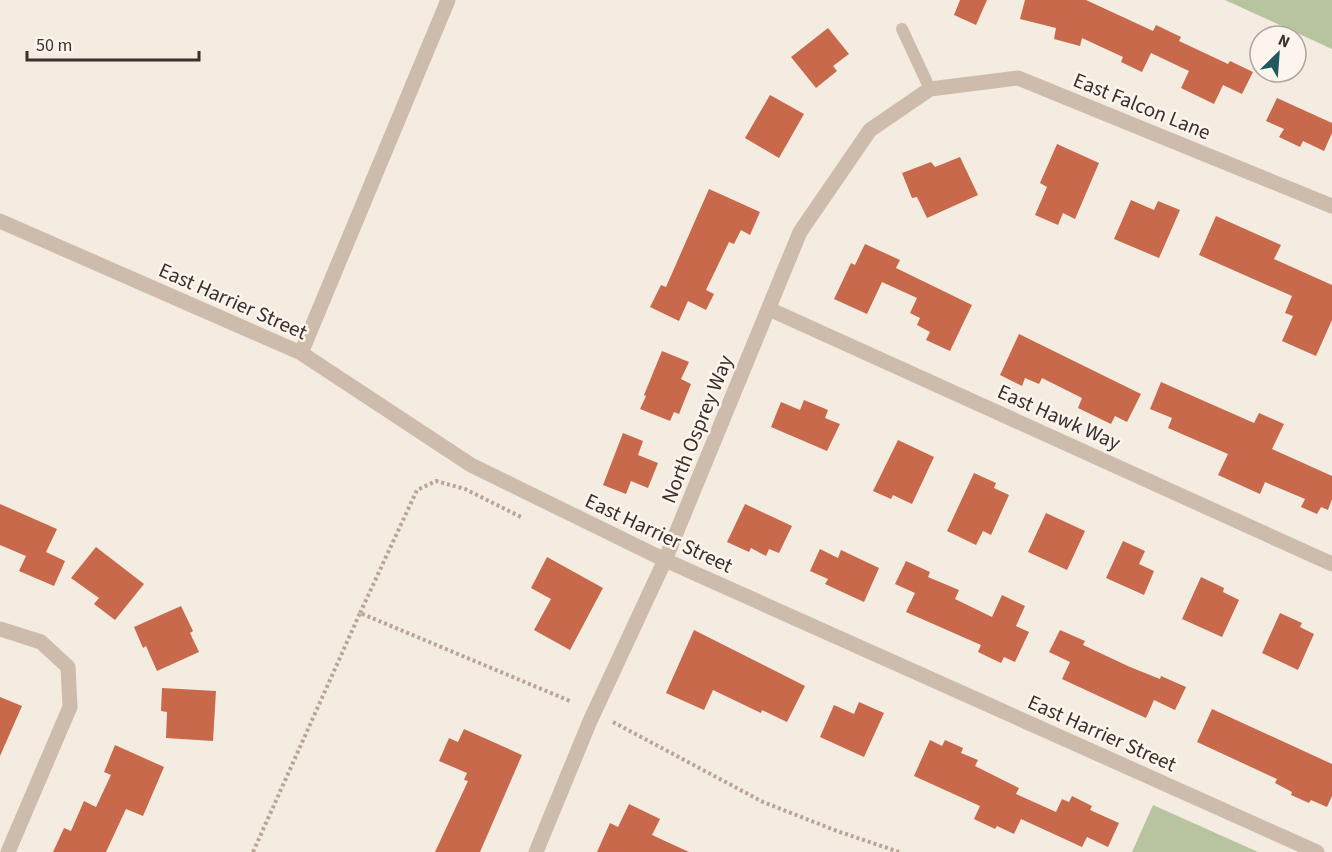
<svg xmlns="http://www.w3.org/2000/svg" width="1332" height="852" font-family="'Source Sans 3',sans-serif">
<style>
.green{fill:#b8c4a0}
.building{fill:#c8694b}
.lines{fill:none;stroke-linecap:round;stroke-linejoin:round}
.path{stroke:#b9a596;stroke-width:4;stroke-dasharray:3 3;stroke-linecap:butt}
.lane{stroke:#cdbbac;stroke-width:12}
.street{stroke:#cdbbac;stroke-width:15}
.labels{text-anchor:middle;stroke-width:5;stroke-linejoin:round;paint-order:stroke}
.street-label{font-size:21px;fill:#3b302b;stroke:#fbf5ee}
</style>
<rect width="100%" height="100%" fill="#f4ebe1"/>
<!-- green -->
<path class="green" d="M1225,0h107v49z
M1153,805l105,47h-126z"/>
<!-- building -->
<path class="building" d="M960,0h27l-11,25 -22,-10z
M1025,0h61l67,31 3,-6 25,12 -2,4 49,23 2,-3 23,11 -11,22 -19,-9 -9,19 -33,-16 8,-17 -38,-18 -9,19 -21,-10 2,-5 -41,-19 -2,8 -26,-7 2,-11 -36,-9z
M828,28l21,26 -16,12 4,5 -21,17 -25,-31z
M770,95l34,19 -25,44 -34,-20z
M1277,98l55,25v10l-8,18 -21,-10 -3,6 -21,-10 5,-8 -18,-8z
M1057,144l42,19 -24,56 -12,-6 -5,12 -23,-10 12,-28 -7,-4z
M960,157l18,38 -51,23 -10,-21 -5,1 -10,-25 29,-11 4,5z
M709,189l51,23 -10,23 -9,-5 -7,14 -5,-2 -23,48 8,4 -8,16 -18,-9 -9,20 -29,-14 11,-22 5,2z
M1131,200l23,10 4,-9 22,9 -21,48 -45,-19z
M1216,216l65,29 -7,14 58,26v35l-16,36 -34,-15 11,-25 -8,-3 7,-17 -93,-41z
M865,244l35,16 -4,8 76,37 -22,46 -24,-11 4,-8 -13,-7 3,-7 -10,-5 7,-15 -35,-16 -15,32 -33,-15 17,-36 4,2z
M1019,334l122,60 -14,28 -12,-6 -4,8 -33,-16 4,-10 -40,-20 -3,6 -14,-6 -3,8 -22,-11z
M662,351l27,11 -8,17 10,5 -12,30 -5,-2 -4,9 -30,-12 6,-13 -2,-1z
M1161,382l93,41 5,-10 25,11 -12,25 60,27v23l-4,11 -7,-3 -4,7 -16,-7 4,-8 -40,-17 -5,12 -42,-19 10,-21 -60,-26 4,-10 -22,-9z
M804,400l24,10 -3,8 15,6 -13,27 -56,-24 10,-25 19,8z
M623,433l20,8 -5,14 20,8 -10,25 -17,-7 -5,13 -23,-9z
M898,440l36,17 -22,47 -19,-9 -2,4 -18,-8z
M974,473l22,10 -2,5 15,7 -18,40 -8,-4 -7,14 -29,-14z
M0,504l57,25 -11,23 19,9 -11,25 -35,-15 7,-15 -26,-11z
M745,504l47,22 -13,27 -10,-4 -3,7 -15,-8 -2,4 -22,-10z
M1046,513l39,18 -18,39 -39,-18z
M1123,541l22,10 -6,13 15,7 -10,24 -38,-17z
M96,547l48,37 -29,36 -21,-16 5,-6 -28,-20z
M820,549l18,9 3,-8 38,18 -15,34 -39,-18 3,-5 -18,-8z
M547,557l56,31 -33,62 -36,-20 17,-31 -20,-11z
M906,561l24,11 -2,5 31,13 -4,9 37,18 10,-22 23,11 -9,20 13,6 -14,30 -11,-5 -3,6 -23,-11 3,-7 -75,-33 9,-19 -20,-9z
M1201,577l23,11 -1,4 16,8 -17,37 -40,-18z
M181,606l12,25 -3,2 9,19 -42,19 -11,-25 -3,2 -9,-21z
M1280,613l22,10 -2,4 14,7 -16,36 -36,-17z
M694,630l111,56 -18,36 -25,-12 -1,3 -48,-23 -9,20 -38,-17z
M1060,630l25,11 -2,4 47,22 30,12 1,-3 25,11 -11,23 -21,-10 -8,18 -84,-39 8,-17 -21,-10z
M162,688l54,3 -3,50 -47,-3 1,-26 -6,-1z
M0,697l22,9 -22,50z
M859,702l25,11 -20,44 -44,-20 14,-32 20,9z
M1212,709l120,55v32l-5,11 -16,-7 -2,3 -18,-8 1,-3 -17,-9 2,-4 -80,-37z
M464,729l58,26 -42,97h-45l33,-71 -4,-1 3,-7 -28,-12 10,-23 9,4z
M930,740l12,6 3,-6 18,8 -2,5 17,7 -3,6 44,22 -3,6 40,18 6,-13 7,3 3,-6 20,10 -2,4 29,13 -11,24 -21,-10 -5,10 -61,-28 -7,15 -17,-8 -2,3 -21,-10 6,-13 -66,-30z
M115,745l49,22 -21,49 -17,-7 -20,43h-53l11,-24 7,3 13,-30 12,6 15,-32 -7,-3z
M629,804l31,15 -8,16 37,17h-92l13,-29 8,4z"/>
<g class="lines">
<!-- path -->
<path class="path" d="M360,613l57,-123 19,-9 29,8 58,29
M613,722l150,80 74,29 62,21
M253,852l107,-239 210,88"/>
<!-- lane -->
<path class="lane" d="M902,29l28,60"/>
<!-- street -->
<path class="street" d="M0,221l301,132 170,112 194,95 652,292
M769,309l563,255
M301,353l147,-353
M0,629l41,13 27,25 2,40 -62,145
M536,852l54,-131 75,-161 135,-328 70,-102 60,-41 88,-11 314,128"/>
</g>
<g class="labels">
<!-- street labels -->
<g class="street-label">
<text transform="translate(1142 106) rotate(22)" y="7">East Falcon Lane</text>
<text transform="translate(233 301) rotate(24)" y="7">East Harrier Street</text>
<text transform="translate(1059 417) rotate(24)" y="7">East Hawk Way</text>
<text transform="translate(697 429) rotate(-68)" y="7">North Osprey Way</text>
<text transform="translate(659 533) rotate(25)" y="7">East Harrier Street</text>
<text transform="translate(1102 733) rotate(24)" y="7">East Harrier Street</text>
</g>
</g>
<!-- north arrow -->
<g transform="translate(1278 54) rotate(25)"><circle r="28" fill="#fbf5ee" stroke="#aea6a0" stroke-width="1.5"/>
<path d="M0-4.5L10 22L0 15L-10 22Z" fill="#1f5a5e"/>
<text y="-9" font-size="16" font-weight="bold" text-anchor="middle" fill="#3b302b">N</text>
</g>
<!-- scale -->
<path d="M27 51v9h172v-9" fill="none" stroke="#3b302b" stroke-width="3"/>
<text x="36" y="51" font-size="18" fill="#3b302b" stroke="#fbf5ee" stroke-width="4.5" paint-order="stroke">50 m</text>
</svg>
